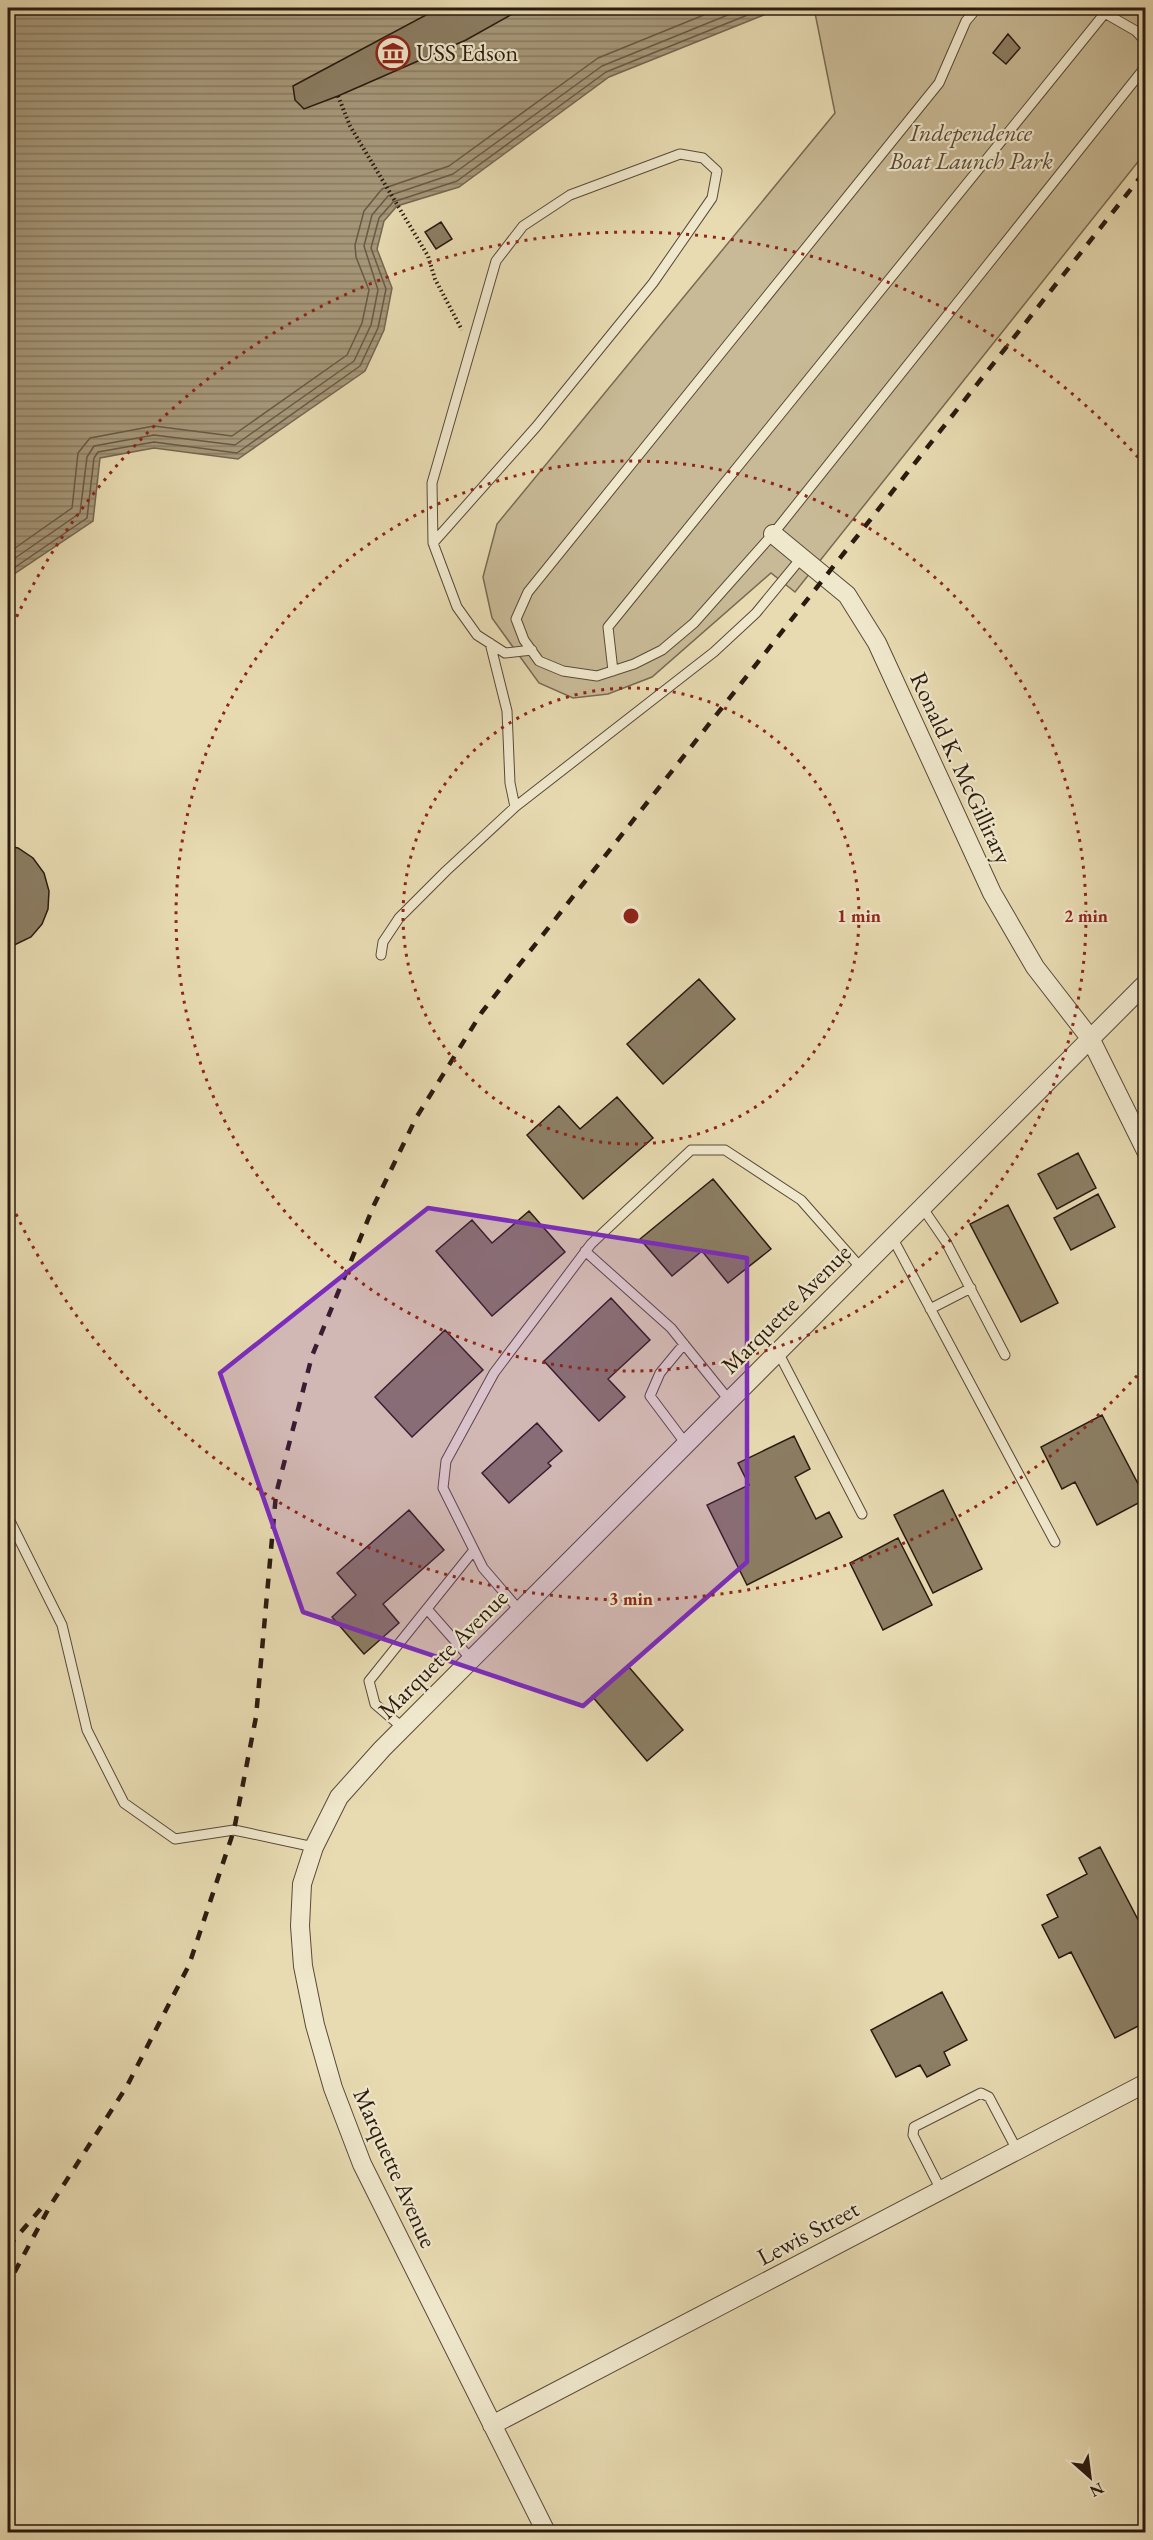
<svg xmlns="http://www.w3.org/2000/svg" width="1153" height="2540" font-family="'EB Garamond',serif">
<style>
.green{fill:#c8ba96;stroke:#786a52;stroke-width:1.5}
.water{fill:url(#water-rules);stroke:#756650;stroke-width:1.5}
.lines{fill:none;stroke-linecap:round;stroke-linejoin:round}
.shore{stroke:#685a45;stroke-width:1.5}
.building{fill:#8c7e64;stroke:#291a0f;stroke-width:1.5}
.service-casing{stroke:#594a38;stroke-width:11}
.minor-casing{stroke:#594a38;stroke-width:20}
.path{stroke:#291a0f;stroke-width:4;stroke-dasharray:1.5 3;stroke-linecap:butt}
.service{stroke:#f0e8cd;stroke-width:9}
.minor{stroke:#f0e8cd;stroke-width:18}
.rail{stroke:#291a0f;stroke-width:4.5;stroke-dasharray:10 10;stroke-linecap:butt}
.marked{fill:#7b2cbf;fill-opacity:0.2;stroke:#7b2cbf;stroke-width:4.5;stroke-linejoin:round}
.ring{fill:none;stroke:#8f2418;stroke-width:3;stroke-dasharray:3 6}
.labels{text-anchor:middle;stroke-width:4.5;stroke-linejoin:round;paint-order:stroke}
.poi-label{font-size:24px;fill:#291a0f;stroke:#f0e8cd;text-anchor:start}
.park-label{font-size:24px;font-style:italic;fill:#594a38;stroke:#f0e8cd}
.street-label{font-size:24px;fill:#291a0f;stroke:#f0e8cd}
.centre{fill:#8f2418;stroke:#f0e8cd;stroke-width:3}
.ring-label{font-size:18px;text-anchor:middle;font-weight:bold;fill:#8f2418;stroke:#f0e8cd;stroke-width:4.5;stroke-linejoin:round;paint-order:stroke}
</style>
<defs>
<pattern id="water-rules" width="6" height="5" patternUnits="userSpaceOnUse" patternTransform="scale(1.5)"><rect width="6" height="5" fill="#a7997b"/><path d="M0 2.5h6" fill="none" stroke="#887c63"/></pattern>
</defs>
<rect width="100%" height="100%" fill="#e8dbb2"/>
<filter id="stains"><feTurbulence type="fractalNoise" baseFrequency=".00333" numOctaves="4"/><feColorMatrix values="0 0 0 0 .2 0 0 0 0 .09 0 0 0 0 .02 0 0 0 .5 -.17"/></filter>
<radialGradient id="worn" r=".72"><stop offset=".6" stop-color="#630" stop-opacity="0"/><stop offset="1" stop-color="#630" stop-opacity=".3"/></radialGradient>
<!-- green -->
<path class="green" d="M814,8h331v145l-350,439 -24,-19 -119,104 -44,17 -35,4 -34,-15 -47,-65 -9,-41 14,-53 338,-411z"/>
<!-- water -->
<path class="water" d="M8,8h773l-172,69 -150,110 -62,19 -13,15 -7,28 15,39 -8,42 -19,41 -127,88 -84,-11 -54,10 -7,63 -85,57z"/>
<g class="lines">
<!-- shore -->
<path class="shore" d="M8,553l64,-45 6,-55 12,-15 64,-12 78,10 115,-81 15,-32 7,-33 -13,-33 -1,-12 9,-34 18,-22 67,-23 149,-108 123,-50
M8,563l72,-50 7,-56 7,-11 60,-11 81,10 119,-84 17,-36 7,-35 -14,-44 8,-31 16,-19 65,-22 149,-108 143,-58
M8,572l79,-54 7,-60 4,-6 56,-10 83,11 123,-87 18,-38 8,-39 -15,-41 8,-30 14,-16 64,-21 149,-109 159,-64"/>
</g>
<!-- building -->
<path class="building" d="M439,8h84l-57,32 -128,56 -34,13 -9,-9 -2,-14z
M1008,34l12,14 -14,16 -13,-11z
M441,222l11,17 -16,10 -11,-17z
M8,846l10,2 15,10 11,15 5,18 -1,18 -6,15 -11,13 -23,11z
M699,979l36,40 -72,65 -36,-40z
M617,1097l36,41 -70,61 -56,-64 32,-29 21,23z
M1078,1153l18,35 -39,21 -19,-35z
M713,1179l58,70 -43,34 -26,-32 -30,25 -32,-37z
M1098,1194l17,33 -44,23 -17,-32z
M1008,1205l50,98 -37,19 -51,-98z
M529,1211l36,41 -73,64 -56,-65 36,-31 20,23z
M611,1298l39,42 -42,39 17,18 -26,24 -55,-60z
M445,1330l38,40 -71,67 -37,-40z
M1102,1415l44,84 -49,26 -22,-43 -13,7 -21,-42z
M537,1423l25,28 -14,12 3,3 -42,37 -27,-30z
M794,1436l16,33 -15,8 21,42 13,-7 13,25 -95,48 -40,-80 42,-20 -11,-22z
M943,1490l39,79 -49,24 -39,-78z
M409,1510l35,40 -61,54 16,19 -35,31 -32,-37 24,-22 -19,-22z
M898,1538l34,67 -49,25 -33,-67z
M628,1666l55,64 -36,31 -55,-65z
M1100,1847l46,88v87l-31,16 -44,-86 -12,6 -17,-33 16,-8 -11,-22 40,-21 -8,-16z
M942,1992l25,48 -23,12 6,13 -23,12 -7,-12 -24,12 -25,-47z"/>
<g class="lines">
<defs>
<path id="service" d="M977,8l-11,13 -27,62 -411,509 -12,27 8,21 15,21 24,10 34,5 37,-12 28,-14 32,-27 79,-89 373,-468
M1096,8l40,23 10,11
M433,543l103,-116 117,-144 59,-85 5,-27 -14,-13 -23,-4 -110,41 -47,31 -27,35 -64,222 1,60 24,64 20,28 28,18 27,-3
M490,643l17,68 3,72 5,24
M613,671l-5,-44 501,-619
M381,955l2,-13 16,-24 47,-47 69,-64 199,-155 42,-39 46,-56
M922,1207l24,35 59,113
M892,1237l163,305
M585,1251l86,77 58,72
M930,1309l41,-21
M684,1344l-24,29 -10,23 36,48
M778,1352l84,162
M8,1517l54,108 25,105 37,73 51,36 59,-9 80,17
M427,1609l44,50
M520,1611l-37,-43 -40,-80 3,-27 48,-88 97,-129 100,-94h34l76,50 60,68
M403,1728l-28,-24 -6,-23 105,-131
M941,2190l-28,-55 1,-8 67,-34 8,4 28,53"/>
<path id="minor" d="M773,534l74,61 30,48 115,250 43,74 55,71 56,113
M492,2425l654,-342
M546,2532l-184,-368 -29,-76 -18,-63 -12,-59 -3,-40 2,-42 12,-37 25,-50 43,-48 764,-766"/>
</defs>
<!-- service casing -->
<use href="#service" class="service-casing"/>
<!-- minor casing -->
<use href="#minor" class="minor-casing"/>
<!-- path -->
<path class="path" d="M338,96l12,30 78,130 7,23 27,51"/>
<!-- service -->
<use href="#service" class="service"/>
<!-- minor -->
<use href="#minor" class="minor"/>
<!-- rail -->
<path class="rail" d="M8,2247l36,-42
M8,2291l5,-16 37,-69 77,-120 62,-121 45,-135 22,-113 20,-223 36,-138 62,-151 42,-87 66,-106 664,-842"/>
</g>
<!-- marked area -->
<path class="marked" d="M428,1208l319,50v304l-164,144 -280,-94 -83,-239z"/>
<!-- distance rings -->
<g class="ring">
<circle cx="631" cy="916" r="228"/>
<circle cx="631" cy="916" r="455"/>
<path d="M1143 1369A683 683 0 0 1 9 1199M9 633A683 683 0 0 1 1143 463"/>
</g>
<!-- icons -->
<defs>
<symbol id="museum-ring" viewBox="-11 -11 22 22"><circle r="9.5" fill="#f0e8cd" stroke="#8f2418" stroke-width="1.5"/><path d="M0-6L6-3V-2H-6V-3ZM-5-1h2V3h-2ZM-1-1h2V3h-2ZM3-1h2V3H3ZM-6 4H6V6H-6Z" fill="#8f2418"/></symbol>
</defs>
<g fill-rule="evenodd">
<use href="#museum-ring" x="374" y="34" width="38" height="38"/>
</g>
<g class="labels">
<!-- poi labels -->
<g class="poi-label">
<text x="416" y="61">USS Edson</text>
</g>
<!-- park labels -->
<g class="park-label">
<text x="971" y="141">Independence<tspan x="971" dy="28">Boat Launch Park</tspan></text>
</g>
<!-- street labels -->
<g class="street-label">
<text transform="translate(961 768) rotate(65)" y="8">Ronald K. McGillirary</text>
<text transform="translate(786 1309) rotate(-45)" y="8">Marquette Avenue</text>
<text transform="translate(443 1654) rotate(-45)" y="8">Marquette Avenue</text>
<text transform="translate(395 2168) rotate(66)" y="8">Marquette Avenue</text>
<text transform="translate(808 2233) rotate(-28)" y="8">Lewis Street</text>
</g>
</g>
<circle cx="631" cy="916" r="9" class="centre"/>
<g class="ring-label">
<text x="859" y="922">1 min</text>
<text x="1086" y="922">2 min</text>
<text x="631" y="1605">3 min</text>
</g>
<!-- margin -->
<rect width="1153" height="2540" fill="none" stroke="#e8dbb2" stroke-width="30"/>
<rect x="9" y="9" width="1135" height="2522" fill="none" stroke="#291a0f" stroke-width="3"/>
<rect x="15" y="15" width="1123" height="2510" fill="none" stroke="#291a0f" stroke-width="1.5"/>
<!-- north arrow -->
<g transform="translate(1090 2477) rotate(152)" stroke="#f0e8cd" stroke-width="4.5" paint-order="stroke">
<path d="M0-4.5L10 22L0 15L-10 22Z" fill="#291a0f"/>
<text y="-9" font-size="16" font-weight="bold" text-anchor="middle" fill="#291a0f">N</text>
</g>
<rect width="100%" height="100%" filter="url(#stains)"/>
<rect width="100%" height="100%" fill="url(#worn)"/>
</svg>
